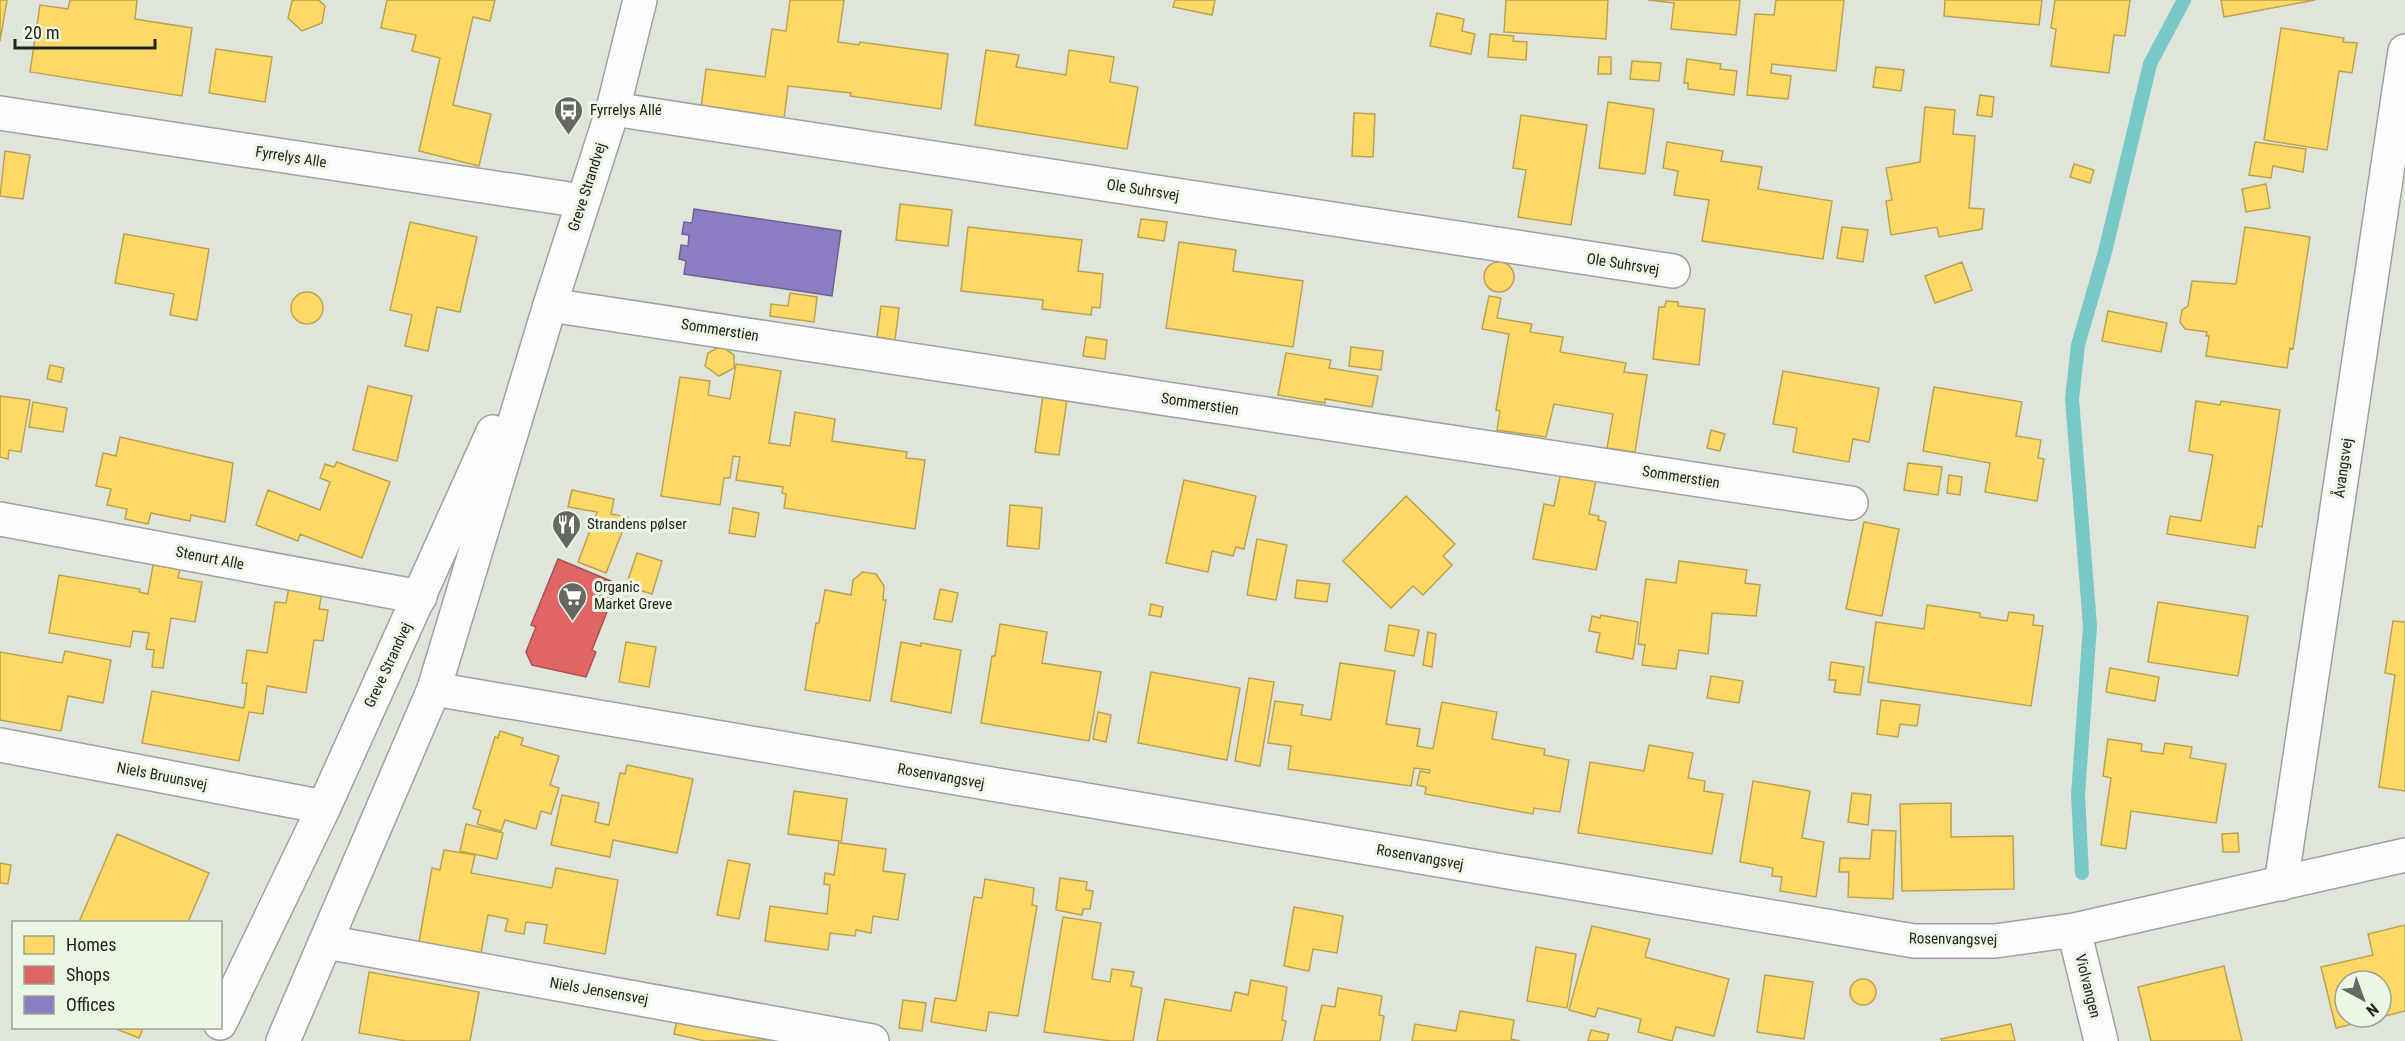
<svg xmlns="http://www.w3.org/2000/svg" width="2405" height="1041" font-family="'Roboto Condensed',sans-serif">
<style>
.homes{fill:#ffd966;stroke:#bca350;stroke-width:1.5}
.shops{fill:#e06666;stroke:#a65250;stroke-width:1.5}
.offices{fill:#8e7cc3;stroke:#6d6291;stroke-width:1.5}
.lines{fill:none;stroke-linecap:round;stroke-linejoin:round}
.stream{stroke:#78c8c8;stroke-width:14}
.minor-casing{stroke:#9fa29c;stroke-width:36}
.secondary-casing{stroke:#9fa29c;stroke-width:36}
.minor{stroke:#fafbfa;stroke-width:33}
.secondary{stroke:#fafbfa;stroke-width:33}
.labels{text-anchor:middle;stroke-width:6;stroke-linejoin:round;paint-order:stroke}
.poi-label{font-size:15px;fill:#20241d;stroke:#ecf6e5;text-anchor:start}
.street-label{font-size:15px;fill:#20241d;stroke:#ecf6e5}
</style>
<rect width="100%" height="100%" fill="#e0e5dc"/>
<!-- homes -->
<path class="homes" d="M0,0h7l-7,41z
M70,0h67l-2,19 57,9 -10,68 -152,-24 10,-67 28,4z
M295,0h24l6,6 -3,17 -20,8 -14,-13 4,-17z
M387,0h108l-5,21 -17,-4 -20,88 38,9 -12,52 -60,-15 21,-93 -28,-7 4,-16 -35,-7z
M790,0h54l-6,42 21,3 1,-3 88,12 -7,55 -91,-13 1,-3 -63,-7 -4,33 -83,-11 5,-39 59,8 7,-48 14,2z
M1175,0h40l-3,15 -39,-8z
M1506,0h102l-2,39 -102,-7z
M1648,0h92l-4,35 -65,-6 3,-26z
M1776,0h68l-8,71 -64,-7 -1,9 20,3 -3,23 -41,-4 8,-81 19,1z
M1945,0h97l-3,25 -95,-9z
M2055,0h75l-5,36 -11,-1 -5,38 -58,-7 5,-37 -5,-1z
M2221,0h94l-91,17z
M1437,13l27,6 -2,12 13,3 -4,20 -41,-8z
M2281,28l63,10 -1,4 14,1 -5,30 -13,-2 -12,79 -63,-10z
M1490,34l24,2 -1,5 14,1 -1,18 -38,-3z
M216,49l56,8 -7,45 -56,-9z
M986,50l33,5 -3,12 50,8 3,-25 45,7 -4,25 28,5 -11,62 -152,-24z
M1599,57h12v17h-13z
M1687,59l34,5 -1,5 17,2 -3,24 -46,-6v-6h-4z
M1632,61l29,2 -2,18 -29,-2z
M1876,67l28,3 -3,21 -28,-4z
M1980,95l14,2 -2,20 -15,-2z
M1608,102l46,7 -9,65 -46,-6z
M1925,107l30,3 -2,24 22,2 -6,72 15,1 -2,20 -43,8 -2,-10 -46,8 -5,-34 6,-1 -6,-32 34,-6z
M1354,113l21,1 -2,43 -21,-1z
M1521,115l66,10 -16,100 -53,-8 8,-47 -13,-2z
M1667,142l56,9 -2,10 41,6 -4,22 74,12 -9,58 -121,-18 7,-41 -35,-5 4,-24 -15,-3z
M2255,142l51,7 -3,23 -30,-6 -2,12 -22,-3z
M5,151l25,4 -7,44 -23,-3z
M2074,164l20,6 -4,13 -20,-6z
M2266,184l4,24 -24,4 -4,-23z
M900,204l52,6 -4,36 -52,-6z
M1141,219l26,3 -3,19 -26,-4z
M410,222l67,15 -17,75 -23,-5 -9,44 -23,-5 7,-31 -22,-5z
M968,227l114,13 -4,31 25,3 -3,34 -8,-1 -1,8 -49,-6 1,-9 -82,-9z
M1842,227l26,3 -5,32 -26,-4z
M2245,227l65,10 -17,112 -3,-1 -3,20 -81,-12 3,-20h-3l1,-4 -22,-3 -5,-7 2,-12 6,-4 4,-25 44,3z
M124,234l85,15 -12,71 -27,-5 4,-21 -59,-11z
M1179,242l57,8 -3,21 70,10 -10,66 -127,-19z
M1962,262l10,28 -37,13 -10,-27z
M1484 277a15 15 0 1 1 30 0a15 15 0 1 1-30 0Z
M291 308a16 16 0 1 1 32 0a16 16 0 1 1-32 0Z
M790,293l27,4 -3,25 -44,-6 1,-12 17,2z
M1489,296l12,2 -4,20 35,6 -2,8 33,5 -3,15 66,11 -2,9 23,3 -12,77 -28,-4 6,-34 -59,-10 -8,33 -49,-7 3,-19 -4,-1 13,-76 -27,-5z
M1666,301l12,1v4l27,3 -6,56 -46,-6 6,-52h6z
M881,306l18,2 -4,32 -18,-3z
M2108,311l59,12 -6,29 -59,-11z
M1086,337l21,3 -2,19 -22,-3z
M721,346l13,9v13l-15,8 -14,-10 3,-13z
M1351,347l32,4 -2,19 -32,-4z
M1286,353l45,7 -2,8 49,8 -6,31 -47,-8v4l-47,-8z
M736,364l45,7 -12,72 21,3 5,-34 40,7 -3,22 75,11 -1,6 19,2 -10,69 -131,-21 2,-14 -4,-1 1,-6 -47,-7 4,-23 -7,-1 -3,22h-6l-4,27 -59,-9 19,-119 30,4 -2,14 22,4z
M50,365l14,3 -3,14 -14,-3z
M1783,371l96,17 -10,54 -16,-3 -4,23 -56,-10 4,-24 -24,-4z
M368,386l44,10 -15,65 -44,-11z
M1934,387l88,15 -6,34 25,4 -3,18 6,1 -7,42 -52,-9 5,-29 -67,-12z
M1043,395l24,4 -8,56 -24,-3z
M0,396l30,4 -9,52 -12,-2 -1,9 -8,-2z
M2196,401l24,4 1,-4 59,9 -18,117 -4,-1 -3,22 -88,-14 3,-18 31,5 12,-66 -24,-4z
M33,402l34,6 -4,24 -34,-5z
M1711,430l14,4 -5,17 -13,-3z
M120,437l113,26 -8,59 -34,-7 -1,6 -39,-8 -3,11 -23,-5 2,-10 -20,-4 4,-16 -15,-3 7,-33 13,3z
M337,462l53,20 -28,76 -62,-24 -2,7 -42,-16 12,-35 52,20 10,-28 -10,-4 5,-14 9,3z
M1908,463l34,4 -4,28 -34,-5z
M1561,472l35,8 -7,34 10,2 -1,4 8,2 -10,48 -63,-11 11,-55 10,2z
M1949,475l13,2 -2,18 -13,-2z
M1184,480l72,16 -12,53 -8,-2 -3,9 -21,-5 -4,21 -42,-9z
M572,490l42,9 -3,15 17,3 -22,56 -28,-11 19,-50 -29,-5z
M1406,496l49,48 -12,12 9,9 -29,30 -10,-9 -22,22 -48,-47z
M1010,505l32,3 -3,41 -32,-3z
M733,508l26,5 -4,24 -26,-4z
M1864,522l35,7 -17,87 -36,-7z
M1257,539l30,6 -11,55 -29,-5z
M637,553l25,8 -10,33 -26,-8z
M1679,561l68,9 -2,13 15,2 -4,31 -44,-3 -4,41 -29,-4 -3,19 -34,-4 3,-20 -7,-1 8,-65 30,4z
M153,565l27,4 -2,9 24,4 -7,40 -24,-4 -8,50 -11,-1 2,-17 -8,-1 3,-16 -16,-2 -3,16 -81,-14 10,-58 81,14 -1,3 9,2z
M863,572l13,2 8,12 -1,14h3l-16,101 -65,-11 11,-67h3l6,-33 26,5 2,-15z
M1297,580l33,4 -3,18 -32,-4z
M289,587l33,5 -3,17 9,1 -5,31 -9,-1 -8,53 -39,-7 -4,28 -14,-2 -10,49 -97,-18 10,-52 92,17 3,-25h-5l5,-33 20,3 8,-51 11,1z
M940,589l18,4 -6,29 -18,-3z
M2158,602l90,14 -10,60 -90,-14z
M1151,604l12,3 -2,10 -12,-2z
M1927,605l53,8v4l27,4 2,-9 25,3 -1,10 10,1 -12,80 -163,-24 8,-60 48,7z
M1601,615l37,7 -5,37 -37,-7 4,-19 -11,-2 3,-15 8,2z
M2393,621l12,1v169l-26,-4 16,-112 -10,-2z
M1000,624l47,8 -5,31 59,9 -12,69 -108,-18 11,-67h3z
M1389,625l30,5 -5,26 -29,-5z
M1428,632l8,2 -4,33 -9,-2z
M626,642l30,5 -7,40 -30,-5z
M901,642l20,4v-3l40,7 -10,63 -60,-12z
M65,651l46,9 -8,43 -35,-7 -7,35 -61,-11v-68l62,11z
M1831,662l33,5 -4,28 -26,-3 2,-12h-7z
M1340,663l55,8 -9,53 34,5 -3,17 16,3 9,-47 55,10 -5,27 53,10 -1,6 25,5 -9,52 -26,-4 -1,6 -108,-20 1,-7 -9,-2 3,-14 9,2 1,-3 -16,-2 -3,18 -123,-17 3,-23 -23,-3 7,-42 28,4 -2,10 30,5z
M2110,668l49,9 -4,24 -49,-9z
M1151,672l89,16 -13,72 -89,-17z
M1711,676l32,5 -4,22 -32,-5z
M1249,678l25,4 -14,84 -25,-5z
M1881,700l39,5 -3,21 -17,-2 -2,13 -21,-3z
M1098,712l13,3 -5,27 -13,-3z
M500,731l23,7 -2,7 38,11 -9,29 9,3 -8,26 -10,-3 -5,18 -31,-9 -4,11 -24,-7 4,-13 -8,-3 22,-71 3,1z
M2108,739l34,5 -1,7 22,3 2,-11 27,4 -2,11 36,6 -10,59 -85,-12 -5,38 -25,-4 10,-67 -8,-2z
M1649,745l44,8 -5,25 17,3 -1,10 19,3 -11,60 -134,-21 12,-71 54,9z
M627,765l66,14 -16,74 -64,-13 -3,17 -59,-12 11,-50 37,8 -4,19 14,3 11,-52 5,1z
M1753,781l57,10 -8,47 22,4 -8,55 -36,-6 2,-14 -10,-1 1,-8 -33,-6z
M794,791l53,8 -6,44 45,6 -3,22 22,3 -7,46 -25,-4 -2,17 -15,-3 -1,6 -25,-3 -2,17 -63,-9 5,-35 57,8 3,-29 -6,-1 1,-11 9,2 5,-34 -51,-7z
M1852,793l19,2 -3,30 -20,-3z
M1951,803v34l62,-1 1,53 -112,2 -2,-87z
M466,824l37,9 -6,26 -37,-8z
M1872,830l24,1 -3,68 -45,-2 1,-25h-10l1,-14 30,1z
M2238,833l1,19h-16l-1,-18z
M117,834l92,39 -21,49h-109z
M444,850l31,5 -4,18 81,15 4,-20 62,12 -13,74 -61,-11 3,-18 -21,-3 -2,12 -19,-3 3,-12 -20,-4 -7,38 -62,-11 13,-74 8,2z
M728,860l22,4 -11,55 -22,-4z
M0,863l11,2 -3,19 -8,-1z
M1060,878l27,4 -1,8 7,1 -3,18h-7l-1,6 -26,-5z
M985,879l49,9 -2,17 5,1 -19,110 -29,-4 -3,19 -55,-9 4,-24 21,3 18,-104 8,1z
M1294,907l49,9 -6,37 -24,-4 -4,22 -25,-5z
M1063,917l38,6 -9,56 18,3 2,-13 22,3 -3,14 11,2 -9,53h-22l-67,-9z
M2405,925v86l-24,6v-36h-36v36h36l-45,11 -15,-61 52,-12 -5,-21z
M1592,926l58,13 -5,18 84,22 -15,57 -38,-9 -4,14 -34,-9 3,-13 -43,-11 -3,9 -26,-7z
M1536,947l40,7 -9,54 -40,-7z
M2224,966l18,75h-91l-13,-54z
M369,972l110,20 -9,49h-64l-47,-8z
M1765,975l48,7 -9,57 -47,-7z
M1850 992a13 13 0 1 1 26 0a13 13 0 1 1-26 0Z
M1251,980l36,7 -5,33 4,1 -4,20h-125l8,-42 66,12 4,-19 13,3z
M1338,988l44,8 -3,19 5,1 -4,25h-66l8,-36 13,2z
M903,1000l23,3 -4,28 -23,-3z
M1460,1011l54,9 -3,19 9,2h-108l3,-17 41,7z
M677,1021l93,19 -65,1 -31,-7z
M2011,1024l4,17h-73l-1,-2z
M114,1028h29l-4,10z
M1591,1030l18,4 -2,7h-19z"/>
<!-- shops -->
<path class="shops" d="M558,559l60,25 -26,66 4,2 -10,25 -54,-12 -6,-13 10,-25 -5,-2z"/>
<!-- offices -->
<path class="offices" d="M694,209l147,22 -9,65 -148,-22 2,-13 -7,-2 2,-14 7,1 1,-11 -7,-1 2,-12 8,1z"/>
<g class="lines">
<!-- stream -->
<path class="stream" d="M2082,873l-4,-78 12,-169 -18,-227 6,-54 27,-93 45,-188 34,-64"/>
<defs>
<path id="minor" d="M613,109l1060,162
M0,113l582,88
M550,305l1301,198
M0,519l420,78
M434,689l1480,252h81l79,-11 331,-75
M0,745l324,62
M2281,884l124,-833
M2074,930l27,111
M326,942l546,99"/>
<path id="secondary" d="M220,1023l104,-216 169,-375
M283,1041l151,-352 116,-384 63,-196 27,-109"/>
</defs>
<!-- minor casing -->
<use href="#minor" class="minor-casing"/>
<!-- secondary casing -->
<use href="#secondary" class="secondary-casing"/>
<!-- minor -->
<use href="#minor" class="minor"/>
<!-- secondary -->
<use href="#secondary" class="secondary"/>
</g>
<!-- icons -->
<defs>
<symbol id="bus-pin" viewBox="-11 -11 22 30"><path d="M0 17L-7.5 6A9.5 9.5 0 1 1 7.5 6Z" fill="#636860" stroke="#ecf6e5"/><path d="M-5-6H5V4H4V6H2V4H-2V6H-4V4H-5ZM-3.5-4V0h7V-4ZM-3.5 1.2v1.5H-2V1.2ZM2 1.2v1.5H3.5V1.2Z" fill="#fff"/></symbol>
<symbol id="restaurant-pin" viewBox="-11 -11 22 30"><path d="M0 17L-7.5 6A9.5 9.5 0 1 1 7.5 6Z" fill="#636860" stroke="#ecf6e5"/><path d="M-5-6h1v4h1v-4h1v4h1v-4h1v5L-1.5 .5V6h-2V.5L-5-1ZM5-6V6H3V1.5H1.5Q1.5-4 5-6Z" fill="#fff"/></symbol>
<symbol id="supermarket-pin" viewBox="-11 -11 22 30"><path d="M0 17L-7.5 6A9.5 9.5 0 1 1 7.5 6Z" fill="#636860" stroke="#ecf6e5"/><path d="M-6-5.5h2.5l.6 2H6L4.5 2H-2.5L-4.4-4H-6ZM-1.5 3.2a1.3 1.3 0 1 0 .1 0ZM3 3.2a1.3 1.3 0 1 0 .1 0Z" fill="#fff"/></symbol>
</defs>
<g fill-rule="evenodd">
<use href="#bus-pin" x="552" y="94" width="33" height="45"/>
<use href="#restaurant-pin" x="550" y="508" width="33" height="45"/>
<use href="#supermarket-pin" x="556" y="580" width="33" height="45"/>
</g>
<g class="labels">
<!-- poi labels -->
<g class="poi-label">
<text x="590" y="115">Fyrrelys Allé</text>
<text x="587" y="529">Strandens pølser</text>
<text x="594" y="592">Organic<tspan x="594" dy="17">Market Greve</tspan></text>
</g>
<!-- street labels -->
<g class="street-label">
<text transform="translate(291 157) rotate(9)" y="5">Fyrrelys Alle</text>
<text transform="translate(587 187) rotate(-72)" y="5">Greve Strandvej</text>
<text transform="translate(1143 190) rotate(9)" y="5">Ole Suhrsvej</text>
<text transform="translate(1623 264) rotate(9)" y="5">Ole Suhrsvej</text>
<text transform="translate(720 330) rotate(9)" y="5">Sommerstien</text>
<text transform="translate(1200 404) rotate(9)" y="5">Sommerstien</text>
<text transform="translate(2343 468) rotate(-82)" y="5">Åvangsvej</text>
<text transform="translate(1681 477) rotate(9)" y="5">Sommerstien</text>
<text transform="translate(210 558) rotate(11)" y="5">Stenurt Alle</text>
<text transform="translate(388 665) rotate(-65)" y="5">Greve Strandvej</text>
<text transform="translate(162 776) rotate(11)" y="5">Niels Bruunsvej</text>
<text transform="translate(941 776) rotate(10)" y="5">Rosenvangsvej</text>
<text transform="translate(1420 857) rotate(10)" y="5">Rosenvangsvej</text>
<text transform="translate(1953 939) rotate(1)" y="5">Rosenvangsvej</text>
<text transform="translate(2088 986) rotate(76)" y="5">Violvangen</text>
<text transform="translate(599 991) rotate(10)" y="5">Niels Jensensvej</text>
</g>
</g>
<!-- legend -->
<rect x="12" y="921" width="210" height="108" fill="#ecf6e5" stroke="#9aa295" stroke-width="1.5"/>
<rect x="24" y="936" width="30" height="18" fill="#ffd966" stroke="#9aa295" stroke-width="1.5"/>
<text x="66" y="951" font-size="18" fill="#20241d">Homes</text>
<rect x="24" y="966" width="30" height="18" fill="#e06666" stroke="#9aa295" stroke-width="1.5"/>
<text x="66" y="981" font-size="18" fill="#20241d">Shops</text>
<rect x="24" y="996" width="30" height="18" fill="#8e7cc3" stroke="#9aa295" stroke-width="1.5"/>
<text x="66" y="1011" font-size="18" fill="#20241d">Offices</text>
<!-- north arrow -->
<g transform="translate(2363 999) rotate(139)"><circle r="28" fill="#ecf6e5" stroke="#9aa295" stroke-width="1.5"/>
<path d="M0-4.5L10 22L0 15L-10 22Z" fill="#636860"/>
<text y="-9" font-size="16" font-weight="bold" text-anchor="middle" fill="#20241d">N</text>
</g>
<!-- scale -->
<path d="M15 39v9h140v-9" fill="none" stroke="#20241d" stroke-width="3"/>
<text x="24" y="39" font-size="18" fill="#20241d" stroke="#ecf6e5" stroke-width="4.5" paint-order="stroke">20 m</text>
</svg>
